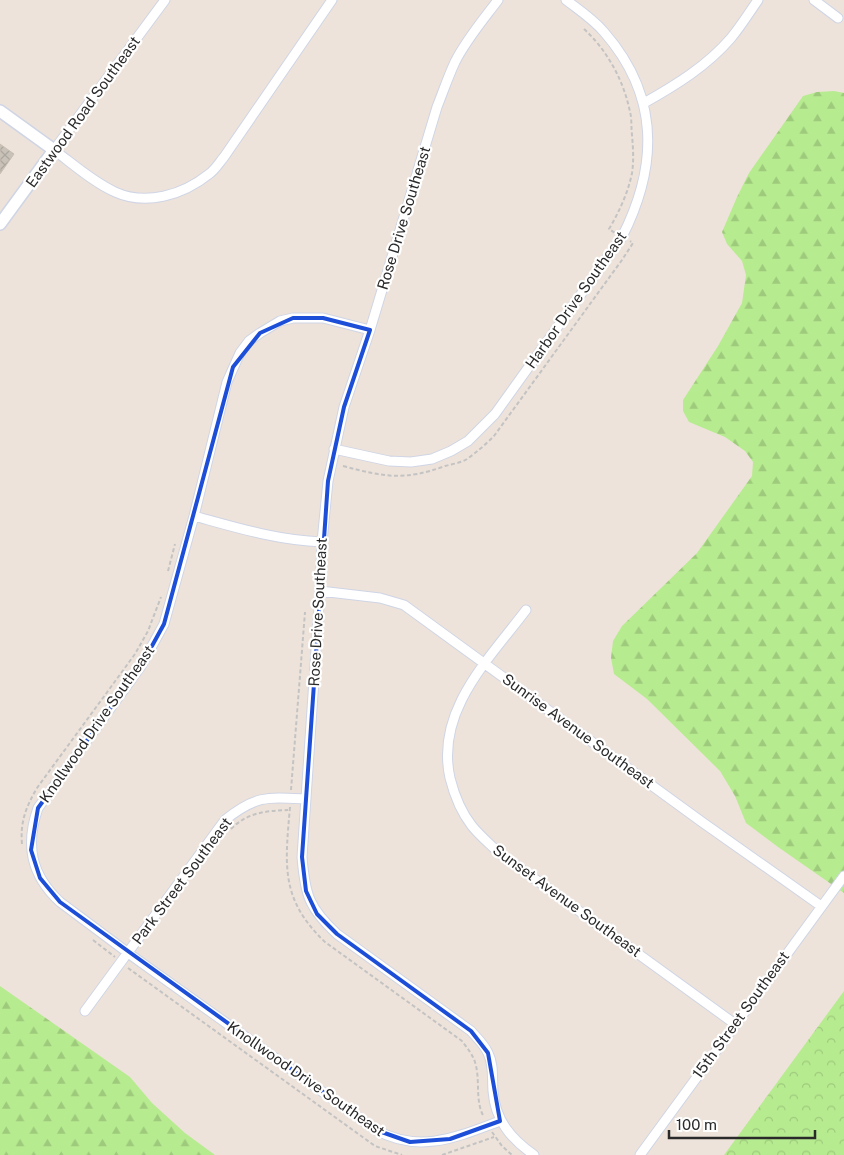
<svg xmlns="http://www.w3.org/2000/svg" width="844" height="1155" font-family="'Public Sans',sans-serif">
<style>
.forest{fill:url(#forest-firs)}
.park{fill:url(#park-crowns)}
.building{fill:url(#building-cross-hatch);stroke:#c9bfb3}
.lines{fill:none;stroke-linecap:round;stroke-linejoin:round}
.minor-casing{stroke:#cfd5e5;stroke-width:11}
.tertiary-casing{stroke:#cfd5e5;stroke-width:14}
.path{stroke:#c3c3c3;stroke-width:2;stroke-dasharray:4 2.5;stroke-linecap:butt}
.minor{stroke:#fff;stroke-width:9}
.tertiary{stroke:#fff;stroke-width:11}
.marked{fill:none;stroke:#1d4ed8;stroke-width:4;stroke-linejoin:round}
.labels{text-anchor:middle;stroke-width:4.5;stroke-linejoin:round;paint-order:stroke}
.street-label{font-size:15px;fill:#2a2a2a;stroke:#fff}
</style>
<defs>
<pattern id="forest-firs" width="22" height="20" patternUnits="userSpaceOnUse" patternTransform="scale(1.25)"><rect width="22" height="20" fill="#b7eb90"/><path d="M5 1l3.5 6h-7zM16 11l3.5 6h-7z" fill="#9eca7c"/></pattern>
<pattern id="park-crowns" width="20" height="18" patternUnits="userSpaceOnUse" patternTransform="scale(1.25)"><rect width="20" height="18" fill="#b7eb90"/><path d="M2 6a3 3 0 1 1 6 0M12 15a3 3 0 1 1 6 0" fill="none" stroke="#9eca7c"/></pattern>
<pattern id="building-cross-hatch" width="8" height="8" patternUnits="userSpaceOnUse" patternTransform="scale(1.25)"><rect width="8" height="8" fill="#c8c2b9"/><path d="M0 0l8 8M0 8l8-8" fill="none" stroke="#aca79f"/></pattern>
</defs>
<rect width="100%" height="100%" fill="#eee3da"/>
<!-- forest -->
<path class="forest" d="M834,91l10,2v800l-66,-46 -32,-24 -11,-27 -15,-25 -73,-72 -33,-25 -3,-16 2,-17 9,-15 75,-73 55,-77 1,-14 -8,-11 -20,-14 -36,-15 -6,-11v-11l35,-54 24,-43 4,-28 -4,-14 -15,-17 -5,-12 15,-35 12,-24 54,-77 14,-4z
M0,986l130,91 22,26 33,30 30,22h-215z"/>
<!-- park -->
<path class="park" d="M844,991v164h-120z"/>
<!-- building -->
<path class="building" d="M0,144l14,10 -14,20z"/>
<g class="lines">
<defs>
<path id="minor" d="M165,0l-111,150c19,14 39,32 61,42 31,14 68,3 94,-18 6,-4 10,-11 15,-17l108,-157
M498,0c-15,20 -32,40 -43,62 -7,15 -12,30 -18,45l-67,223 -26,77 -16,74 -6,61 -2,49 -18,266c3,38 7,51 35,77l134,97c6,7 13,13 17,22 6,12 4,25 5,38 2,29 18,48 41,64
M814,0l24,18
M644,103c32,-18 63,-37 87,-65 10,-12 18,-25 27,-38
M370,330l-47,-12h-30l-13,3 -20,12 -11,8 -9,12 -13,29 -33,134 -30,108 -23,42 -103,142c-13,37 -7,67 22,94l75,56 241,172c44,24 81,7 124,-9
M334,449l55,12 22,1 21,-3 19,-8 17,-10 27,-27 127,-177c37,-73 37,-142 -18,-205 -11,-13 -25,-22 -38,-32
M194,516c44,12 82,24 128,26
M320,591l60,7 24,7 298,217 119,84
M526,610c-37,49 -91,101 -76,168 4,16 11,34 22,48 8,10 18,18 27,27l236,171
M85,1011l140,-191c31,-25 43,-23 81,-21
M640,1155l204,-279"/>
<path id="tertiary" d="M0,111l54,39 -54,74"/>
</defs>
<!-- minor casing -->
<use href="#minor" class="minor-casing"/>
<!-- tertiary casing -->
<use href="#tertiary" class="tertiary-casing"/>
<!-- path -->
<path class="path" d="M584,29c23,21 40,52 46,83 2,7 1,15 2,23 1,12 2,25 0,38 -4,20 -13,39 -23,56l6,4
M343,466c41,11 61,15 102,0 7,-2 16,-3 22,-7 10,-7 19,-15 27,-23l128,-176 11,-17 -3,-2
M168,571l7,-27
M291,790l14,-178
M290,807c-5,58 -10,92 35,135l137,99c6,8 12,15 14,25 4,16 -1,36 8,51
M231,829c17,-17 35,-18 57,-19
M22,844c-2,-22 4,-37 15,-56l98,-134 13,-23 13,-34
M93,940l22,17
M128,968l247,178 27,9
M492,1132l10,14 10,9
M442,1155l52,-18"/>
<!-- minor -->
<use href="#minor" class="minor"/>
<!-- tertiary -->
<use href="#tertiary" class="tertiary"/>
</g>
<!-- marked area -->
<path class="marked" d="M293,318h30l47,12 -26,77 -16,74 -26,376 4,34 11,23 20,20 134,97 17,22 12,68 -50,18 -40,3 -34,-12 -316,-228 -20,-24 -9,-28 7,-42 103,-142 23,-42 69,-257 27,-34z"/>
<g class="labels">
<!-- street labels -->
<g class="street-label">
<text transform="translate(83 112) rotate(-54)" y="5">Eastwood Road Southeast</text>
<text transform="translate(404 218) rotate(-73)" y="5">Rose Drive Southeast</text>
<text transform="translate(576 300) rotate(-55)" y="5">Harbor Drive Southeast</text>
<text transform="translate(318 612) rotate(-87)" y="5">Rose Drive Southeast</text>
<text transform="translate(97 724) rotate(-55)" y="5">Knollwood Drive Southeast</text>
<text transform="translate(578 731) rotate(36)" y="5">Sunrise Avenue Southeast</text>
<text transform="translate(182 881) rotate(-53)" y="5">Park Street Southeast</text>
<text transform="translate(567 901) rotate(36)" y="5">Sunset Avenue Southeast</text>
<text transform="translate(741 1015) rotate(-54)" y="5">15th Street Southeast</text>
<text transform="translate(306 1079) rotate(35)" y="5">Knollwood Drive Southeast</text>
</g>
</g>
<!-- scale -->
<path d="M669 1130v8h146v-8" fill="none" stroke="#2a2a2a" stroke-width="2.5"/>
<text x="676" y="1130" font-size="15" fill="#2a2a2a" stroke="#ffffff" stroke-width="4" paint-order="stroke">100 m</text>
</svg>
